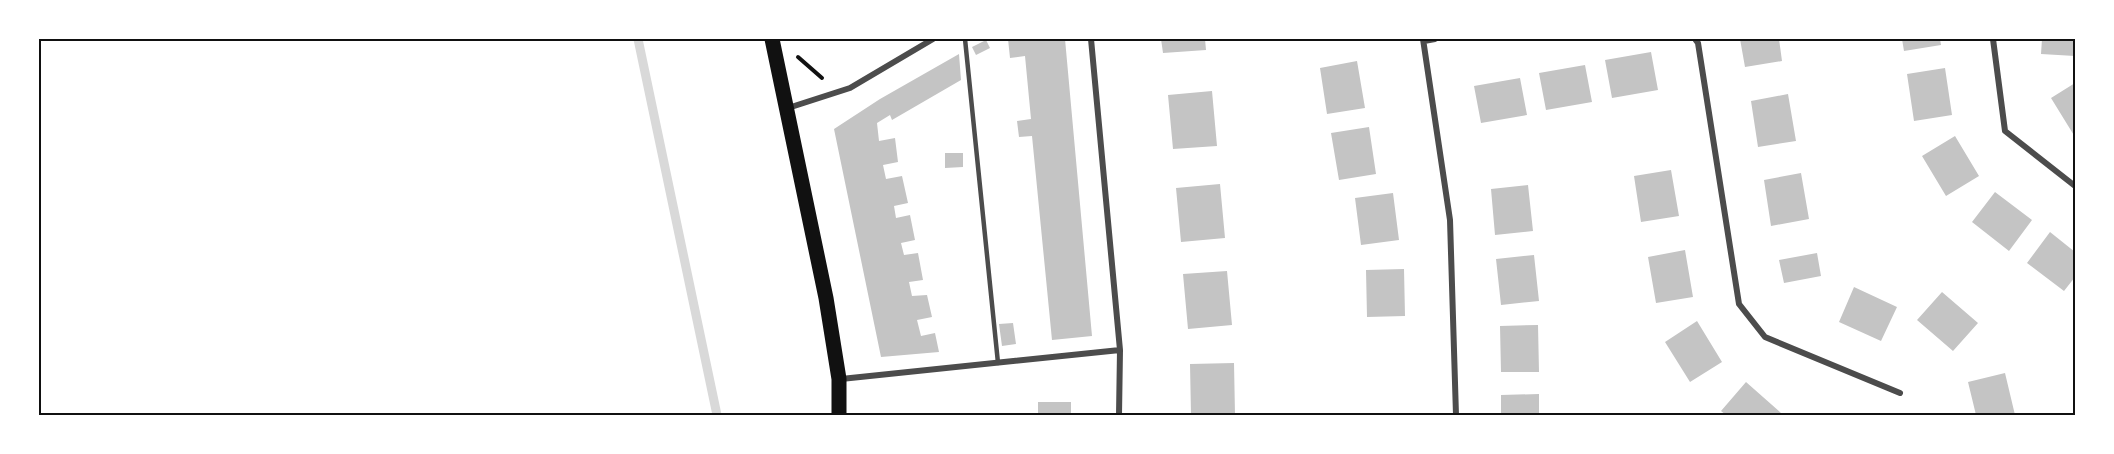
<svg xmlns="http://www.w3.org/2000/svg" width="2114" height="454" font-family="Inter,sans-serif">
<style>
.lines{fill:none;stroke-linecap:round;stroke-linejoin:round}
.stream{stroke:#d9d9d9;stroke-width:9}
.building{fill:#c4c4c4}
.path{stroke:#111;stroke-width:4}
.service{stroke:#4c4c4c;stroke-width:4.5}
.minor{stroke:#4c4c4c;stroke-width:6}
.primary{stroke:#111;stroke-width:15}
.neatline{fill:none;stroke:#111;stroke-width:2}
</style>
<rect width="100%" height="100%" fill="#fff"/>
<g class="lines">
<!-- stream -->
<path class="stream" d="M638,39l79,376"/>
</g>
<!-- building -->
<path class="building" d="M1008,39h57l27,297 -40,4 -20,-204 -13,1 -2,-16 14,-2 -6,-63 -15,2z
M1161,39h44l1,11 -43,3z
M1740,39h39l3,22 -37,6z
M1902,39h38l1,6 -37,6z
M2042,39h33v17l-34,-2z
M986,40l4,8 -14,7 -4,-8z
M1651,52l7,38 -46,8 -7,-38z
M959,54l2,26 -69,40 -2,-5 -13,8 2,18 16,-3 3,24 -15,3 3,14 16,-3 6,27 -14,3 2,12 14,-3 5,25 -14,3 3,12 14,-2 5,27 -14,2 3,14 15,-1 5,22 -15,3 4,16 14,-3 4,19 -58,5 -47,-228 46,-30z
M1357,61l8,47 -38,6 -7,-46z
M1585,65l7,37 -46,8 -7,-37z
M1945,68l7,47 -38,6 -7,-47z
M1520,78l7,37 -46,8 -7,-37z
M2075,83v54l-24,-39z
M1212,91l5,55 -44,3 -5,-54z
M1788,94l8,47 -38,6 -7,-46z
M1369,127l7,47 -37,6 -8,-47z
M1955,136l24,40 -33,20 -24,-40z
M945,153h18v14l-18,1z
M1671,170l8,46 -38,6 -7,-46z
M1801,173l8,46 -38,7 -7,-46z
M1220,184l5,54 -44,4 -5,-54z
M1528,185l5,46 -38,4 -4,-46z
M1995,192l37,28 -23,31 -37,-29z
M1393,193l6,47 -38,5 -6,-47z
M2050,232l25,20v25l-11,14 -37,-28z
M1685,250l8,47 -37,6 -8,-46z
M1817,253l4,23 -37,7 -5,-23z
M1534,255l5,46 -38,4 -5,-46z
M1404,269l1,47 -38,1 -1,-47z
M1227,271l5,54 -44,4 -5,-55z
M1854,287l43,20 -16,34 -42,-19z
M1942,292l36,31 -25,28 -36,-31z
M1697,321l25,41 -32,20 -25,-40z
M1013,323l3,21 -14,2 -3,-22z
M1538,325l1,47h-38l-1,-46z
M1234,363l1,52h-44l-1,-51z
M2005,373l10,42h-39l-8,-33z
M1746,382l35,31 -2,2h-53l-5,-4z
M1539,394v21h-38v-20z
M1038,402h33v13h-33z"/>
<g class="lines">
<!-- path -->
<path class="path" d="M798,57l24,21"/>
<!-- service -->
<path class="service" d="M965,39l33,324"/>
<!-- minor -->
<path class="minor" d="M1091,39l29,311 -1,65
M1423,39l27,181 6,195
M1695,39l3,4 41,261 26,33 135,56
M1993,39l12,92 70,55
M1424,41l11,-2
M788,108l62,-20 83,-49
M841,379l279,-29"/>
<!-- primary -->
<path class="primary" d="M772,39l54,259 13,81v36"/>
</g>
<!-- border -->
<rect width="2114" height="454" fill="none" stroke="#ffffff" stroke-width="81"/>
<rect x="40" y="40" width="2034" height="374" class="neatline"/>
</svg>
